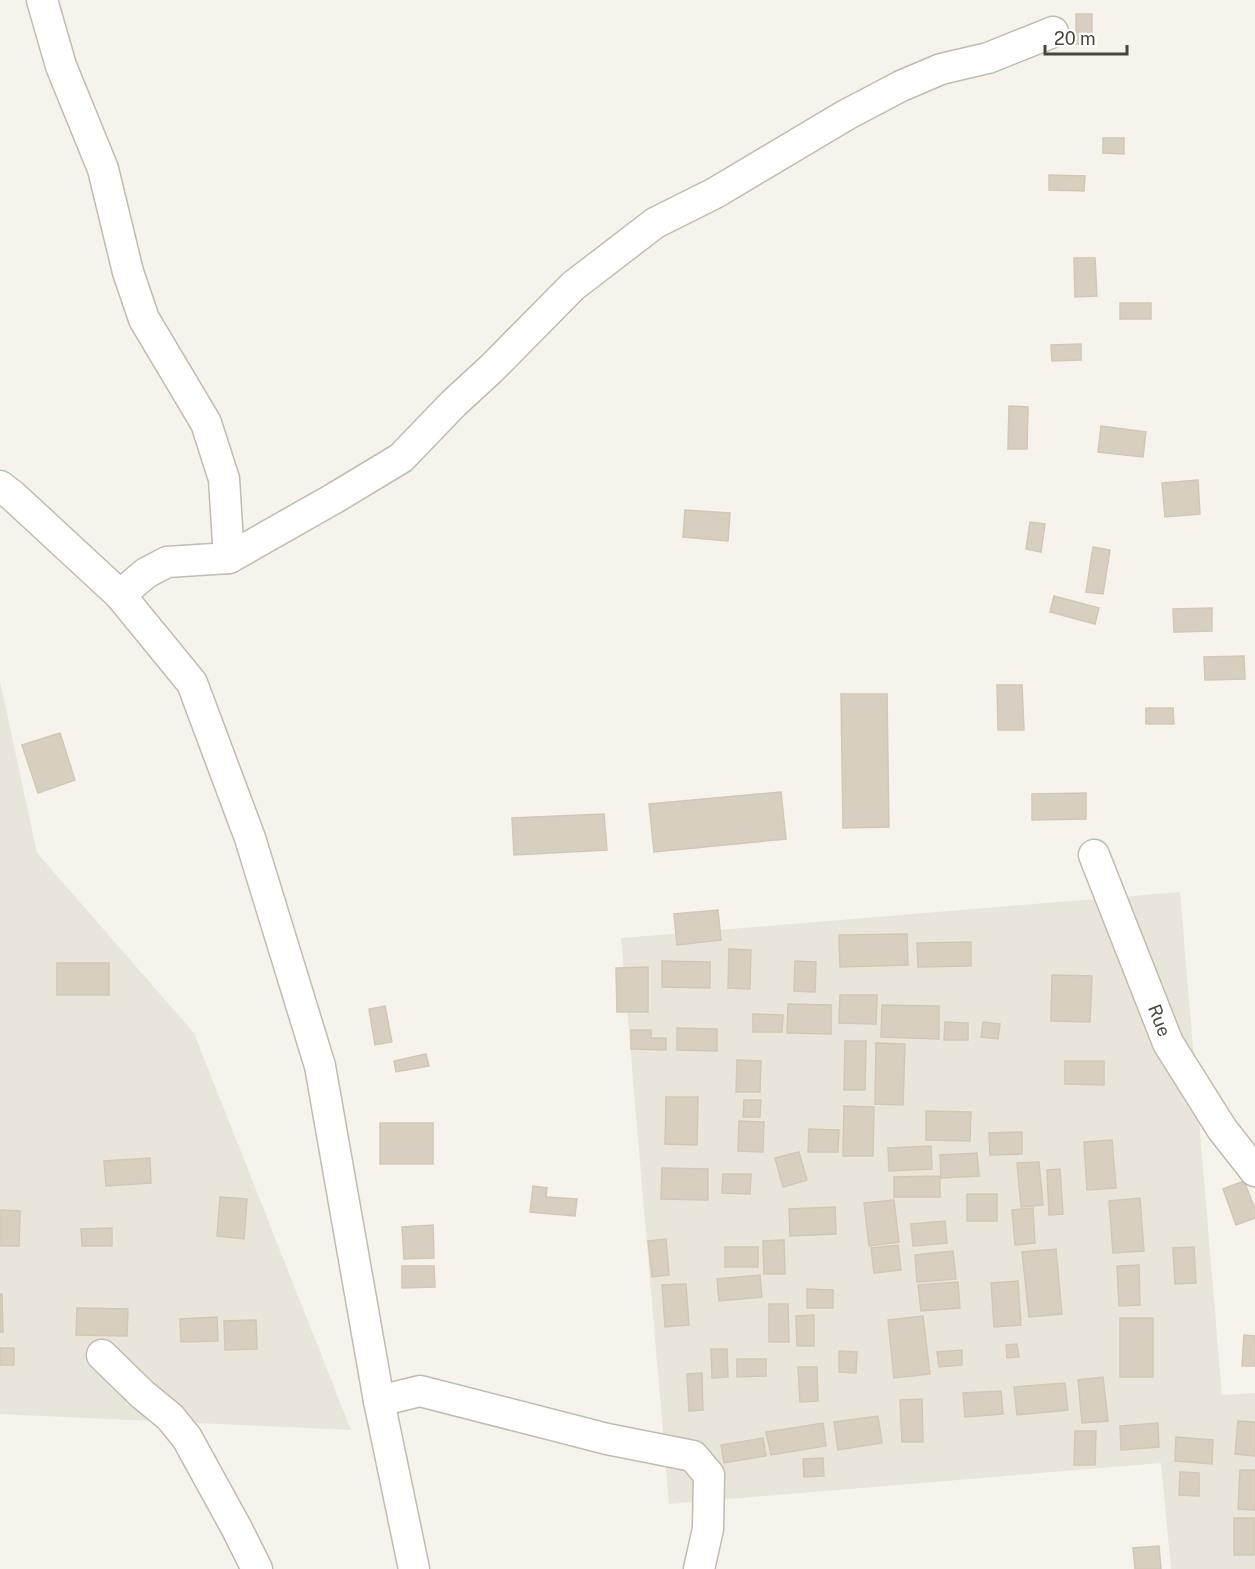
<svg xmlns="http://www.w3.org/2000/svg" width="1255" height="1569" font-family="'Public Sans',sans-serif">
<style>
.residential{fill:#eae5da}
.building{fill:#d8cfc1;stroke:#d3c7b4;stroke-width:1.5}
.lines{fill:none;stroke-linecap:round;stroke-linejoin:round}
.minor-casing{stroke:#c2bbae;stroke-width:33}
.minor{stroke:#fff;stroke-width:30}
.labels{text-anchor:middle;stroke-width:5;stroke-linejoin:round;paint-order:stroke}
.street-label{font-size:18px;fill:#4b4439;stroke:#fff}
</style>
<rect width="100%" height="100%" fill="#f6f3ec"/>
<!-- residential -->
<path class="residential" d="M0,681l37,172 157,180 157,397 -351,-16z
M1180,892l42,503 33,-2v176h-84l-10,-106 -492,41 -48,-566z"/>
<!-- building -->
<path class="building" d="M1076,14h16v30h-16z
M1103,138h21v16l-21,-1z
M1049,175l36,1 -1,15 -35,-1z
M1074,258h21l2,38 -22,1z
M1120,303h31v16h-31z
M1081,344v16l-29,1 -1,-16z
M1009,406l19,1 -1,42h-19z
M1101,426l45,6 -3,25 -45,-5z
M1198,480l2,34 -35,3 -3,-34z
M685,510l45,3 -2,28 -45,-4z
M1030,522l15,2 -4,28 -15,-3z
M1093,547l17,3 -7,44 -17,-2z
M1054,596l45,12 -4,16 -45,-12z
M1212,608v23l-38,1 -1,-23z
M1244,656l1,23 -40,1 -1,-23z
M997,685h25l2,45h-26z
M841,694h46l2,133 -46,1z
M1146,708h27l1,16h-28z
M60,733l15,47 -37,13 -16,-48z
M781,792l5,47 -132,13 -5,-48z
M1086,793v26l-54,1v-26z
M604,814l3,36 -93,5 -2,-37z
M718,910l3,30 -44,5 -3,-31z
M907,934l1,31 -68,2 -1,-32z
M971,942v24l-53,1 -1,-24z
M729,949l22,1 -1,39 -22,-1z
M662,961l48,1v26l-48,-1z
M795,961l21,1 -1,30 -21,-1z
M57,963h52v32h-52z
M648,967v45h-31l-1,-44z
M1052,975l40,1 -2,46 -39,-1z
M840,995h37l-1,29 -37,-1z
M788,1004l43,1v29l-44,-1z
M882,1005l57,1v33l-58,-2z
M385,1006l7,36 -17,3 -6,-36z
M753,1014l30,1 -1,17h-29z
M945,1022l23,1v17h-24z
M983,1022l17,2 -2,15 -17,-2z
M677,1028l40,1v22l-40,-1z
M631,1030h20v8h15v12l-35,-1z
M845,1041h21l-1,49h-21z
M876,1043l29,1 -2,61 -28,-1z
M426,1054l3,12 -33,6 -2,-11z
M737,1060l24,1 -1,31h-24z
M1065,1061h39v24l-39,-1z
M666,1097h32l-1,48 -32,-1z
M744,1100h17l-1,17h-17z
M844,1106l30,1 -1,49h-30z
M926,1111l45,1 -1,29 -44,-1z
M739,1121l25,1 -1,30 -25,-1z
M380,1123h53v41h-53z
M809,1129l30,1 -1,22h-30z
M1022,1132v22l-32,1 -1,-22z
M1112,1140l4,48 -29,2 -3,-48z
M931,1146l1,23 -43,2 -1,-23z
M799,1152l8,28 -24,7 -8,-29z
M977,1153l2,23 -38,2 -1,-23z
M150,1158l1,25 -45,3 -2,-25z
M1039,1162l4,43 -22,2 -4,-44z
M662,1168l46,1v31l-47,-1z
M1060,1169l3,45 -14,1 -2,-45z
M723,1174h28l-1,20 -28,-1z
M940,1176v21h-46v-20z
M1244,1181l11,28v9l-19,7 -13,-36z
M533,1186l14,2 -1,9 31,2 -2,17 -45,-4z
M967,1194h30v27h-30z
M220,1197l27,2 -3,40 -27,-3z
M1140,1198l4,53 -31,2 -4,-52z
M894,1200l5,42 -30,4 -5,-43z
M835,1207l1,27 -46,2 -1,-27z
M1033,1208l2,35 -20,2 -3,-35z
M1,1210l19,1 -1,35h-18z
M945,1221l2,22 -34,3 -2,-22z
M433,1225l1,33 -30,1 -2,-32z
M112,1228v18h-30l-1,-17z
M666,1239l3,36 -17,2 -4,-36z
M784,1240l1,34h-21l-1,-33z
M898,1245l3,25 -27,3 -3,-25z
M725,1247h33v20h-33z
M1194,1247l2,36 -21,1 -2,-36z
M1056,1249l6,65 -33,3 -7,-65z
M953,1251l3,28 -39,3 -2,-27z
M1139,1265l1,40 -21,1 -2,-40z
M402,1266h32l1,21 -33,1z
M760,1275l2,22 -43,4 -2,-22z
M1018,1281l3,44 -27,2 -3,-44z
M958,1282l2,26 -39,3 -3,-26z
M686,1284l3,41 -24,2 -3,-42z
M807,1289l26,1v18h-26z
M0,1294h2l1,38h-3z
M769,1304h19l1,38h-20z
M77,1308l51,1 -1,27 -51,-1z
M814,1315v31h-17l-1,-30z
M923,1316l7,58 -36,4 -6,-58z
M217,1317l1,24 -37,1 -1,-23z
M1120,1318h33v59h-33z
M256,1320l1,29 -32,1 -1,-29z
M1244,1335l11,1v30h-13z
M1017,1344l2,13 -12,1 -1,-13z
M0,1348h14v17h-14z
M711,1349h16l1,28 -16,1z
M962,1350v15l-23,2 -2,-15z
M839,1351l18,1 -1,21 -17,-1z
M737,1359h29v17l-29,1z
M798,1367h19l1,34 -18,1z
M702,1373l1,37 -14,1 -2,-37z
M1103,1377l5,44 -26,2 -4,-43z
M1065,1383l3,27 -51,5 -3,-28z
M1001,1391l2,23 -38,3 -2,-24z
M922,1399l1,43h-21l-2,-42z
M878,1416l4,27 -44,7 -4,-28z
M1238,1421l17,1v34l-20,-2z
M823,1423l3,23 -55,9 -5,-23z
M1158,1423l1,24 -38,3 -1,-24z
M1075,1431h21l-1,34h-21z
M1176,1437l37,3 -1,24 -37,-3z
M763,1438l3,18 -42,7 -3,-18z
M823,1458l1,18 -20,1 -1,-18z
M1240,1470h15v40l-17,-1z
M1180,1472l19,1v23l-20,-1z
M1234,1518h20v37h-20z
M1159,1546l2,23h-26l-2,-21z"/>
<g class="lines">
<defs>
<g id="minor">
<path d="M42,0l19,66 42,103 25,103 16,47 62,104 18,56 5,79"/>
<path d="M0,486l13,10 107,99 72,88 58,155 70,228 59,335 35,168"/>
<path d="M120,595l26,-22 21,-11 62,-4 104,-59 68,-41 53,-55 38,-35 81,-82 82,-63 60,-30 131,-78 55,-29 40,-17 47,-11 65,-26"/>
<path id="s1" d="M1094,855l74,188 54,86 33,42"/>
<path d="M102,1355l40,39 28,23 17,21 50,91 20,40"/>
<path d="M379,1401l41,-10 187,48 86,17 16,19 -1,54 -9,40"/>
</g>
</defs>
<!-- minor casing -->
<use href="#minor" class="minor-casing"/>
<!-- minor -->
<use href="#minor" class="minor"/>
</g>
<g class="labels">
<!-- street labels -->
<g class="street-label">
<text dy="6" stroke="none"><textPath href="#s1" startOffset="178">Rue</textPath></text>
</g>
</g>
<!-- scale -->
<path d="M1045 45v9h82v-9" fill="none" stroke="#4b4439" stroke-width="3"/>
<text x="1054" y="45" font-size="18" fill="#4b4439" stroke="#ffffff" stroke-width="4.5" paint-order="stroke">20 m</text>
</svg>
